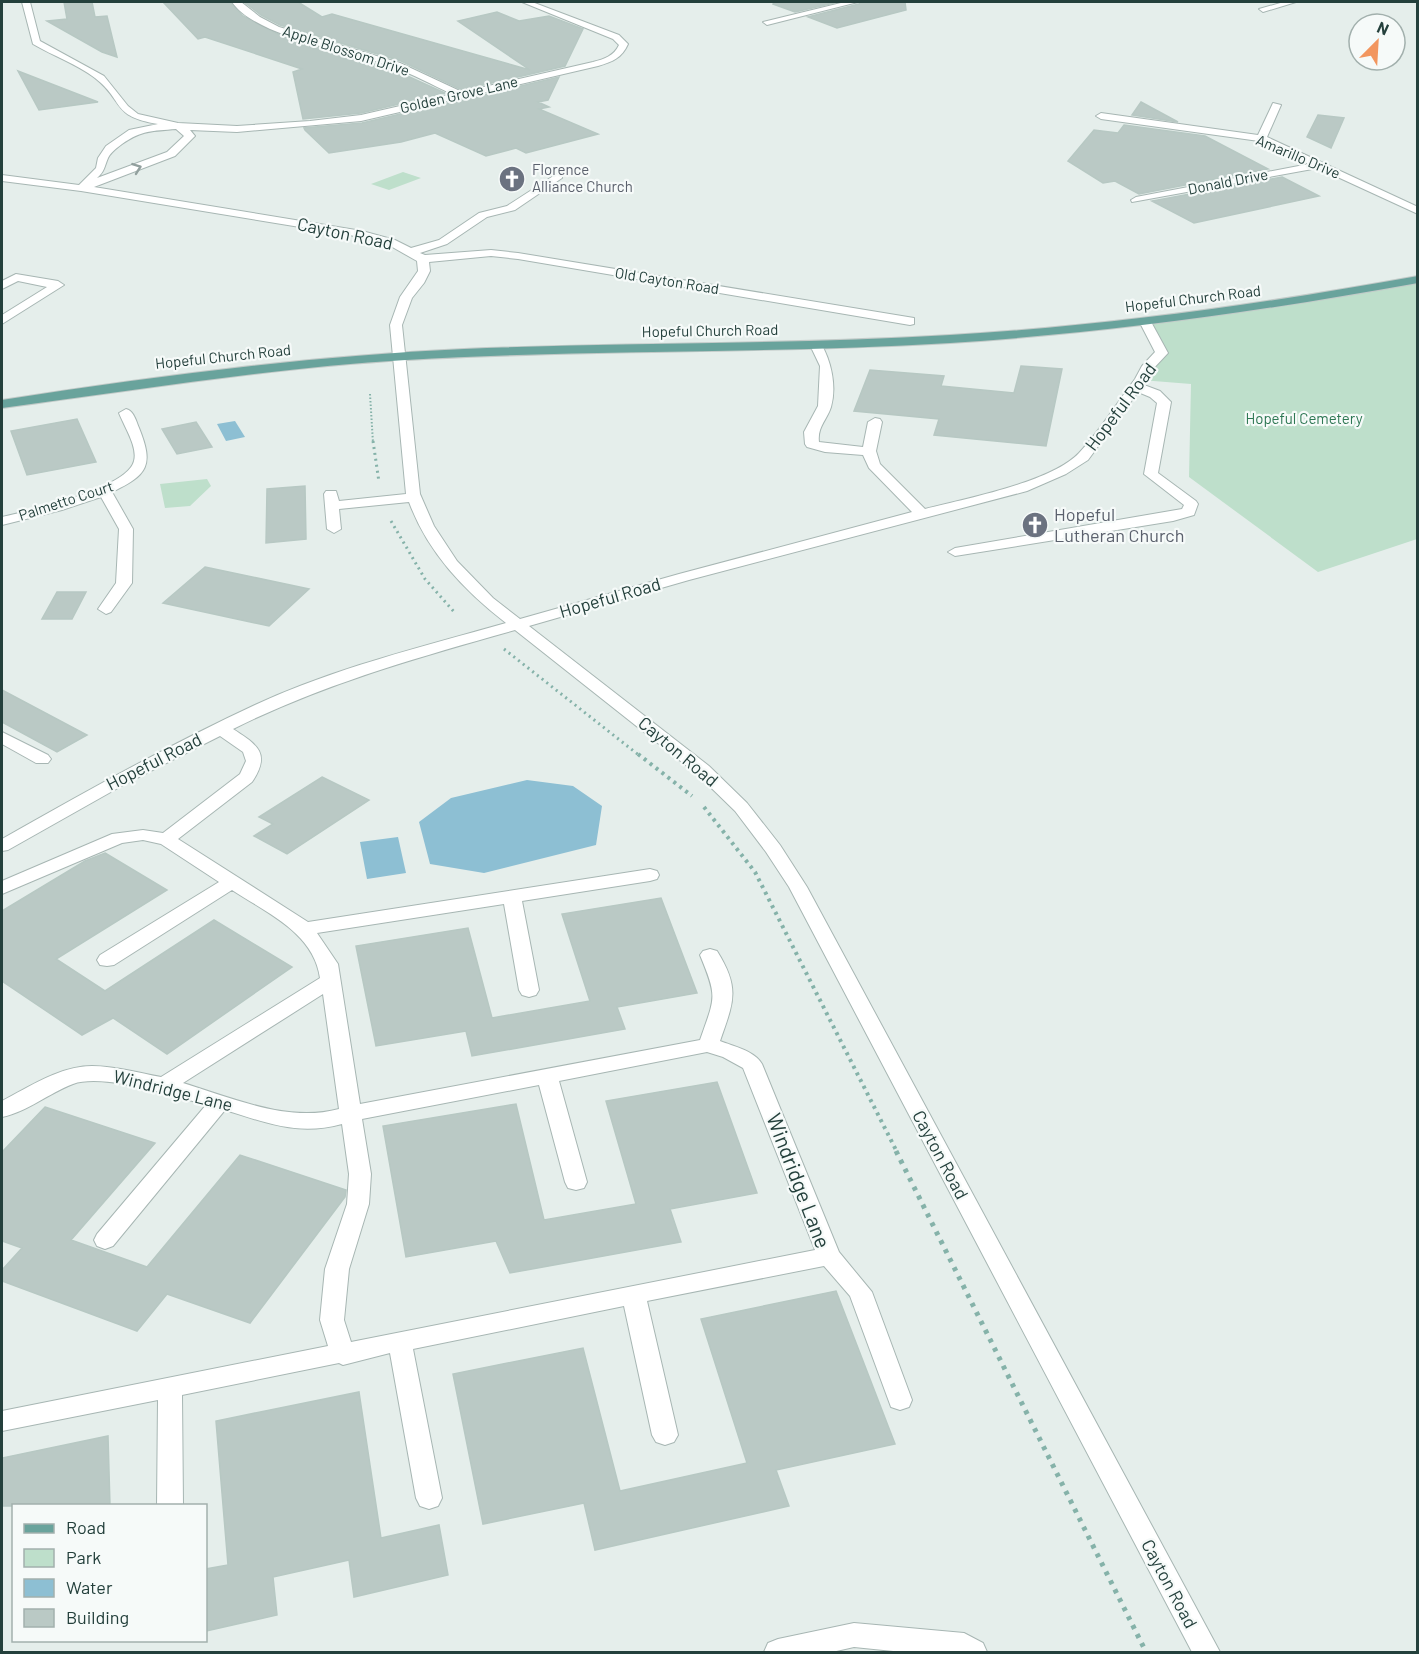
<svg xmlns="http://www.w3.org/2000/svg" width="1419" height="1654" font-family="Barlow,sans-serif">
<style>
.green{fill:#bedfcb}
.water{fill:#8dbfd3}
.building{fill:#bac9c5;stroke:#b7c8c3;stroke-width:1.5}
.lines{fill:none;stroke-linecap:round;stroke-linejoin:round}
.minor-casing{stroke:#a7b6b3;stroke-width:2}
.major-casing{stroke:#c2cac8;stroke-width:2}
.path-far3{stroke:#85b2a9;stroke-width:2;stroke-dasharray:1.5 2;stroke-linecap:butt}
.path-far2{stroke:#85b2a9;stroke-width:3;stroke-dasharray:2 4;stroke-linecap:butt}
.path-far1{stroke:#85b2a9;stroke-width:4;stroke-dasharray:3 4.5;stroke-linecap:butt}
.path{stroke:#85b2a9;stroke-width:5;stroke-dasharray:4 6;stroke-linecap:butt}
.minor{fill:#fff;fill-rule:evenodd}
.major{fill:#69a39c;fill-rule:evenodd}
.oneway{stroke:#92a09e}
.labels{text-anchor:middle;stroke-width:4.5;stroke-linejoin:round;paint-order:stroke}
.far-street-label{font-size:15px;fill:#24403c;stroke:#f6faf9}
.far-worship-label{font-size:15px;fill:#5b616d;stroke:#f6faf9;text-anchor:start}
.far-park-label{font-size:15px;fill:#2d7753;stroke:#f6faf9}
.street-label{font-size:18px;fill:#24403c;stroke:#f6faf9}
.worship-label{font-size:18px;fill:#5b616d;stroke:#f6faf9;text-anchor:start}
.near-street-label{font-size:21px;fill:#24403c;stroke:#f6faf9}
</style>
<rect width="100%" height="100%" fill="#e5eeeb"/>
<!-- green -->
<path class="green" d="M403,172l18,6 -32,12 -18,-6z
M1417,279v260l-99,33 -129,-95 2,-93 -50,-4 21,-27 -16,-30z
M207,479l4,7 -21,20 -25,2 -5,-24z"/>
<!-- water -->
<path class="water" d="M235,421l10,16 -19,4 -9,-17z
M527,780l46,6 29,20 -6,39 -112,28 -54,-9 -11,-42 32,-24z
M398,837l8,36 -39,6 -7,-37z"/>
<!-- building -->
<path class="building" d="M64,2h28l3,15 12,-1 10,41 -15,-5 -55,-31 20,-2z
M163,2h67l13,14 39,20 110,33 53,24 -84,20 -58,6 -10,-47 9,-3 -97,-32 -7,2z
M244,2h54l24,15 10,-3 198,56 -72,-49 39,-9 22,9 30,-5 34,13 -18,37 -103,24 -61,-29 -121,-36 -19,-10z
M774,2h64l-43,10 -22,-8z
M860,2h45l1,8 -69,18 -29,-11 51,-13z
M18,71l80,31 -59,8z
M559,77l-11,23 -10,2 11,5 -10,2 59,25 -72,19 -10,-5 -30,8 -51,-23 -34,9 -72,11 -24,-23 -1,-2 58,-5z
M1141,102l37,20 -46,-7z
M1318,115l26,3 -13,30 -24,-11z
M1124,125l81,11 63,33 -129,25 -24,-13 -12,2 -35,-22 26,-31 24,3z
M1282,177l37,19 -125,27 -42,-22z
M1021,366l41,3 -16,77 -112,-11 5,-16 -85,-8 16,-41 74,6 -3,10 73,7z
M77,419l19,43 -69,13 -16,-44z
M196,422l16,25 -35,7 -15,-25z
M305,486l1,53 -40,4 1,-54z
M205,567l104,22 -40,37 -106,-23z
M57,592h29l-14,27h-30z
M2,690l85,45 -30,17 -55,-30z
M322,777l47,23 -82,54 -33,-18 19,-12 -14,-7z
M105,853l62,37 -111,69 49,32 109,-71 78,47 -125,87 -54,-36 -31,17 -80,-54v-70l83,-50z
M661,898l36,95 -80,14 8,22 -153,27 -6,-25 -90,15 -20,-100 112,-18 24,90 98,-17 -28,-87z
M717,1082l40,111 -87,16 11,33 -171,31 -14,-32 -90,16 -23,-131 133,-22 28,116 92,-16 -30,-103z
M45,1107l110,36 -84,97 76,27 93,-112 106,35 -1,7 -95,126 -83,-29 -30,37 -135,-50v-11l20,-22 -20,-7v-89z
M836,1291l59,153 -119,26 13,36 -194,44 -11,-47 -101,21 -30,-150 130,-26 37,143 127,-28 -46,-144z
M359,1392l22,146 58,-13 9,50 -94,22 -5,-37 -76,17 4,38 -71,16v-62l22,-4 -12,-144z
M108,1436l2,70h-108v-48z"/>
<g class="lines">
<defs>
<path id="minor" d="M22,2h8l10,39 64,35 24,30 10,8 40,9 59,3 73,-5 51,-6 91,-21c-20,-9 -39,-20 -59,-27 -42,-16 -136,-29 -161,-65h9l19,15 19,10 121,36 62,29 131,-30c11,-3 21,-6 26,-17l-6,-6 -91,-37h10l87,33 9,9c-6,14 -16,18 -30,22l-237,55 -124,11 -47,-2 5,6 -20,20 -81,31 268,44 33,9 16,8 28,-8 40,-27 28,-7 51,-33 4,1v4l-47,32 -28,7 -40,27 -27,9 5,2 66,-5 27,3 396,65v6l-4,1 -392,-66 -27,-3 -62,6 1,9 -6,12 -12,15 -10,27 18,169 14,32 23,35 36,37 27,21 159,-45 233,-62 -43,-44 -6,-13 -38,-3 -18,-5 -2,-3 -1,-12 14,-26 2,-40 -10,-21 2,-3h8c11,18 17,44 11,65 -4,13 -14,20 -12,35l44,5 5,-25 7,-4 5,1 2,3 -6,29 4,13 45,45c40,-10 127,-27 154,-56 21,-22 38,-50 56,-74l7,-13 13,-14 -15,-29 2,-3h8l18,33 -16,17 -8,15 16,6 11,11 -13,71 38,28 2,3 -4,11 -21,6 -218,35 -7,-4 7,-4 227,-39 2,-4 -40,-31 13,-71 -7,-6 -12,-5 -50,68 -22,14 -39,17 -338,89 -160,46 180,140 38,37 33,42 27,42 413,765h-28l-403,-765 -23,-35 -31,-41 -38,-37 -182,-144c-96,27 -192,54 -282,99 25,16 38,25 19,53l-74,57 130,83 342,-53 7,2 2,4 -2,4 -7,2 -128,20 17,89 -3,5 -7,2 -7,-2 -3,-5 -15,-86 -187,29 21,31 22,140 340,-64c15,-43 18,-42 0,-85l3,-4 7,-2 7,2c24,38 16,52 3,90 13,5 35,10 42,23l77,188 33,40 40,108 -3,7 -9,3 -9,-3 -41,-111 -26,-30 -177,35 31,134 -4,7 -9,3 -9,-3 -4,-7 -28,-129 -211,43 29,149 -4,8 -9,3 -9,-3 -4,-8 -26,-145 -47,12 -4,-2 -157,32 1,111h-26l1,-106 -156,31v-20l326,-65 -8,-26 5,-51 22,-65 2,-30 -7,-50c-44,12 -75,-1 -117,-14l-112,136 -8,3 -8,-3 -3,-6 3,-6 109,-129c-31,-9 -103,-32 -133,-21 -24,9 -46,28 -71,33v-16c27,-14 58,-35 90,-35 22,0 47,7 69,11l159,-99c-6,-45 -53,-65 -88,-88l-118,75 -7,1 -7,-1 -3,-5 3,-5 119,-73 -58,-38 -18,-4 -21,3 -120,51v-13l110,-47 31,-4 20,3 77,-59 6,-13 -3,-9 -23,-16 -95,48 -117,66 -6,1v-12c83,-47 167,-94 253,-134 80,-37 166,-58 251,-82 -42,-33 -78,-70 -97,-121l-70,7 2,20 -7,4 -7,-4 -3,-35 2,-3h10l3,10 67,-7 -16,-169 10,-28 18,-26 -1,-10 -30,-17 -26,-7 -280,-46 -79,-10v-6l77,10 17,-17 2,-10 8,-12 23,-16 29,-6c-48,-8 -33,-23 -63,-46 -18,-14 -42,-22 -62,-34zM176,129l8,7 -17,16 -70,26c8,-7 7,-11 11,-20 3,-6 9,-10 14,-14 20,-14 30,-13 54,-15zM323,994l16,115c-52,14 -106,-11 -156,-26zM707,1052l16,5 20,11 72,182 -464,92 -7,-22 5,-51 20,-65 2,-30 -9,-55 177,-34 26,97 3,6 8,2 8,-2 3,-6 -28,-101z
M845,2h13l-91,23 -4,-3z
M1284,2h12l-33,10 -4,-3z
M1273,103l8,2 -14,32 151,70v7l-100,-46 -186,34 -1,-2 5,-3 173,-33 -50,-23 -158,-22 -5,-3 5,-3 157,22z
M16,274l42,7 6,4 -62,39v-9l45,-28 -29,-6 -16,8v-8z
M126,409c8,2 10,12 13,19 15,37 9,47 -27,64l21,37 -1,54 -21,29 -5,2 -8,-5 18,-26 3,-54 -18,-32 -39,13 -60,15v-8c26,-6 125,-28 132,-56 4,-14 -10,-35 -15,-48z
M2,732l46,23 3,4 -3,4h-12l-34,-19z
M854,1623l110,10 19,10 4,9h-84l-49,-5 -22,5h-68l4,-9 10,-4z"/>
<path id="major" d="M1418,276v7c-155,28 -311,50 -468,60 -181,11 -363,6 -544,17 -136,8 -270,30 -404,48v-8c153,-24 307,-44 462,-51 162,-7 324,-4 486,-14 157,-9 313,-31 468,-59z"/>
</defs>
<!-- minor casing -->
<use href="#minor" class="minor-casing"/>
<!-- major casing -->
<use href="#major" class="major-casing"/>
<!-- path-far3 -->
<path class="path-far3" d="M370,394l3,49"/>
<!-- path-far2 -->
<path class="path-far2" d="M373,441l6,41
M391,521l34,58 30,34
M504,649l136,107"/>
<!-- path-far1 -->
<path class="path-far1" d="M638,754l54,42
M704,807l51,65 142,280"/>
<!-- path -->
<path class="path" d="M896,1151l250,501"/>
<!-- minor -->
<use href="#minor" class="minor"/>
<!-- major -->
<use href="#major" class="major"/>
</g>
<!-- one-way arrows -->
<defs><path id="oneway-chevron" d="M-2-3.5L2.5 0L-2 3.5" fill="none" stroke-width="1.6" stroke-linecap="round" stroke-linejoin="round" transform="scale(1.5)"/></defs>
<use class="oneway" href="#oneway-chevron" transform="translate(137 168) rotate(-20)"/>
<!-- icons -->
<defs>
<symbol id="church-disc" viewBox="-11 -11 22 22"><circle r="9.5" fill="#6b7280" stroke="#f6faf9"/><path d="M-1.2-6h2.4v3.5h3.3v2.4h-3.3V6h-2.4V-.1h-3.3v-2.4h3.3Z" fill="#fff"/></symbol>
</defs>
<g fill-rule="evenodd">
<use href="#church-disc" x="497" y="164" width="30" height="30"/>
<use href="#church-disc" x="1020" y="510" width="30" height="30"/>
</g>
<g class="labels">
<!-- far-street labels -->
<g class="far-street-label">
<text transform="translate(346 51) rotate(18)" y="5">Apple Blossom Drive</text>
<text transform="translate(459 95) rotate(-13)" y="5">Golden Grove Lane</text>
<text transform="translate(1298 157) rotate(23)" y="5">Amarillo Drive</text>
<text transform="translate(1228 182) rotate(-11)" y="5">Donald Drive</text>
<text transform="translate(667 281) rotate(9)" y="5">Old Cayton Road</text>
<text transform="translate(1193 299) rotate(-7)" y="5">Hopeful Church Road</text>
<text transform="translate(710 331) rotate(-1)" y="5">Hopeful Church Road</text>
<text transform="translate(223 357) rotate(-6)" y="5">Hopeful Church Road</text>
<text transform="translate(66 501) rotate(-18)" y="5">Palmetto Court</text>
</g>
<!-- far-worship labels -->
<g class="far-worship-label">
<text x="532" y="175">Florence<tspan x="532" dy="17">Alliance Church</tspan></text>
</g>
<!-- far-park labels -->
<g class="far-park-label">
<text x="1304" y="424">Hopeful Cemetery</text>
</g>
<!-- street labels -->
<g class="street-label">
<text transform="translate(345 234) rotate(12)" y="6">Cayton Road</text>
<text transform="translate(1121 407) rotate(-53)" y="6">Hopeful Road</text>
<text transform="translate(610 598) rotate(-16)" y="6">Hopeful Road</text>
<text transform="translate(678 752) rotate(40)" y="6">Cayton Road</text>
<text transform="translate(154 762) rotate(-27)" y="6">Hopeful Road</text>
<text transform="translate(173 1091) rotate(14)" y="6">Windridge Lane</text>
<text transform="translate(940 1155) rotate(62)" y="6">Cayton Road</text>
<text transform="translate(1169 1584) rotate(62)" y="6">Cayton Road</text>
</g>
<!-- worship labels -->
<g class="worship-label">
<text x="1054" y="521">Hopeful<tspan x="1054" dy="21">Lutheran Church</tspan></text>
</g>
<!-- near-street labels -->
<g class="near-street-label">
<text transform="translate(798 1181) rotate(69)" y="7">Windridge Lane</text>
</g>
</g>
<!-- border -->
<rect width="1419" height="1654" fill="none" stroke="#24403c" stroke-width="6"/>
<!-- legend -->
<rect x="12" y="1504" width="195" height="138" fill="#f6faf9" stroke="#a2b0ad" stroke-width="1.5"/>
<rect x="24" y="1524" width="30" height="9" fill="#69a39c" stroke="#a2b0ad" stroke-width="1.5"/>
<text x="66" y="1534" font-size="18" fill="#24403c">Road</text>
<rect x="24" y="1549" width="30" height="18" fill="#bedfcb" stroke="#a2b0ad" stroke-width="1.5"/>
<text x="66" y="1564" font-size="18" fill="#24403c">Park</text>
<rect x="24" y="1579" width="30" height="18" fill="#8dbfd3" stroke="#a2b0ad" stroke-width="1.5"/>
<text x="66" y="1594" font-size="18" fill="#24403c">Water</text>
<rect x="24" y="1609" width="30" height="18" fill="#bac9c5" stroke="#a2b0ad" stroke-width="1.5"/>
<text x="66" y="1624" font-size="18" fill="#24403c">Building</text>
<!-- north arrow -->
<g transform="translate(1377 42) rotate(24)"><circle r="28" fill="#f6faf9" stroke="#a2b0ad" stroke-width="1.5"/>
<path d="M0-4.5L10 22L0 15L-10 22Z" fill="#f2965f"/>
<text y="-9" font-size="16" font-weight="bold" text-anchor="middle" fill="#24403c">N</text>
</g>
</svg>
